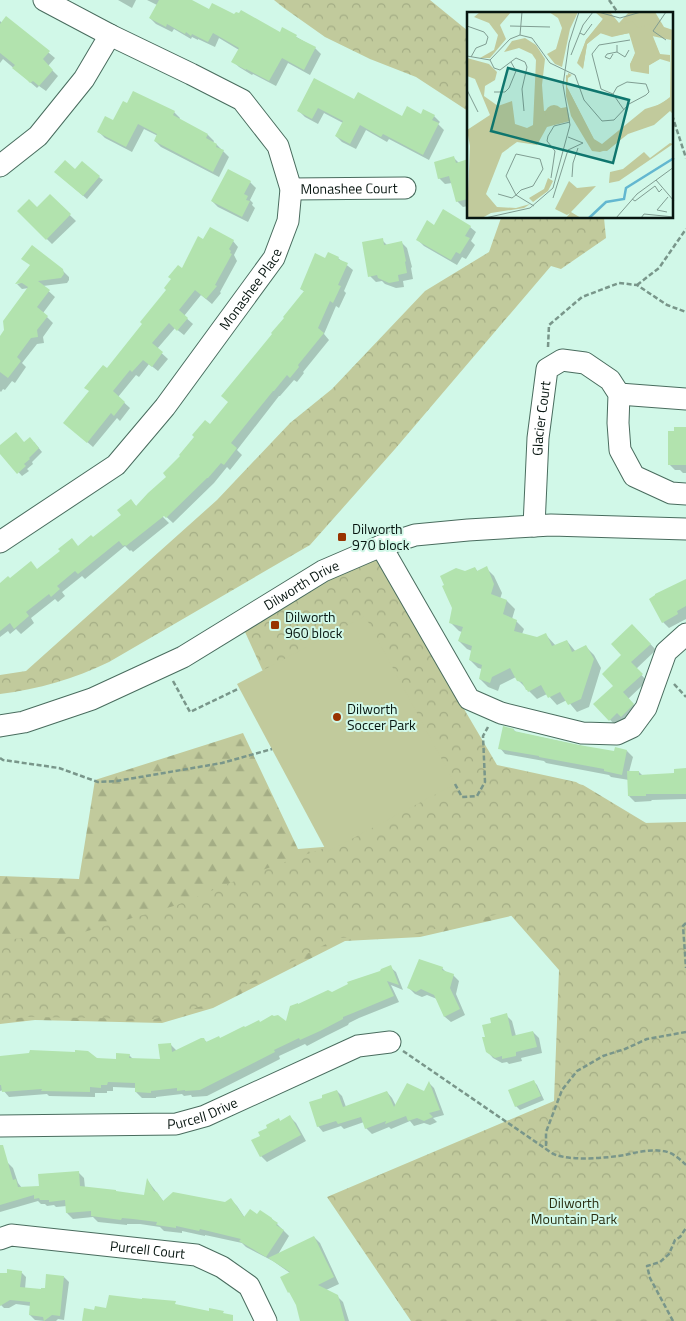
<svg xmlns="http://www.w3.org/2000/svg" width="686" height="1321" font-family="'Titillium Web',sans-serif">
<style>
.forest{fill:url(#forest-firs)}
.park{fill:url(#park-crowns)}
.pitch{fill:#c1ca9c}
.shadow{fill:#0003}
.building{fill:#b2e3ae}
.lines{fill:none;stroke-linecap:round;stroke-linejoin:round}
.minor-casing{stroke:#496c5e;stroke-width:23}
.path{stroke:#79968a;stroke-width:2.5;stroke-dasharray:5 2.5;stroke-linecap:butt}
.minor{stroke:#fff;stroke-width:21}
.poi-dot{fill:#983300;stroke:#d1f8e8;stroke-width:2}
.labels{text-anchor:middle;stroke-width:4;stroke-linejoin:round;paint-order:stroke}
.street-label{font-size:14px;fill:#071510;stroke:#d1f8e8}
.poi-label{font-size:14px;fill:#071510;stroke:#d1f8e8;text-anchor:start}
.park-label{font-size:14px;fill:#292e11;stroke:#d1f8e8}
.inset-river{fill:none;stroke:#63b7d0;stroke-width:2.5}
.inset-road{fill:none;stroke:#809d92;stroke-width:1}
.view{fill:#0f766e;fill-opacity:0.15;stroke:#0f766e;stroke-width:2.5}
.inset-edge{fill:none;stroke:#071510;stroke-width:2.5}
</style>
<defs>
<pattern id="forest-firs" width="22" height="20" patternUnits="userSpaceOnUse" patternTransform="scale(1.25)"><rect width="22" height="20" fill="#c1ca9c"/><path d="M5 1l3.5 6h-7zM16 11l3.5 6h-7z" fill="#a4ad85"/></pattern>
<pattern id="park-crowns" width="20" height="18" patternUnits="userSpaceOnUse" patternTransform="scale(1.25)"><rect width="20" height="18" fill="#c1ca9c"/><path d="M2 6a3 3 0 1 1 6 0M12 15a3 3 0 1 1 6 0" fill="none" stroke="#a4ad85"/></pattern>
</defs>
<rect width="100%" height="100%" fill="#d1f8e8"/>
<!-- forest -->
<path class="forest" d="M243,733l55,116 50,-4 156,-76 79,16 68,41 35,495 -125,-217 5,-131 -51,-58 -95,22 -75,4 -132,67 -51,15 -127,-3 -35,4v-148l79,3 16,-99z"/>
<!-- park -->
<path class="park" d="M274,0h156l38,31v80l-52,-34 -46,-18 -45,-22 -41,-29z
M501,218h103l2,20 -45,31 -10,-3 -156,183 -85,96 -201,117c-35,17 -70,27 -109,32v-19l26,-4 191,-171 73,-77 42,-34 93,-98 64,-39z
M371,551l126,214 79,17 67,41 43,-1v499h-275l-84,-124 227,-96 5,-131 -51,-58 -95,22 -75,4 -132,67 -51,14 -127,-2 -28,3v-80l77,-6 100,-29 77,-32 87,-31 -101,-221z"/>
<!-- pitch -->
<path class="pitch" d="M365,616l90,168 -128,68 -90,-168z"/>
<!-- shadow -->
<path class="shadow" d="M118,0h18l-4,8z
M147,0h42l20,10 26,6 45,18 3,-5 32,19 6,6 -11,21 -22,-12 -12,23 -23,-12 -1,1 -13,-8 -6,-6 6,-11 -20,-12 -4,9 -17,-8v1l-6,-3 -1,2 -17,-10 -2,3 -16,-8 -6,-6 7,-13z
M7,18l48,40 -7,8 10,10 -12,15 -7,-5 -2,2 -34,-29 -3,4v-42l2,2z
M355,101l48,17 18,-3 13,1 6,6 -2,2 6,6 -15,30 -40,-21 -2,3 -21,-12 -10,19 -14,-7 -6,-6 7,-13 -19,-10 -6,11 -13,-7 -6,-6z
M128,104l46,8 6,6 -1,2 29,15 6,6 -1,2 4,2 12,12 -10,20 -58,-30 -6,-6 3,-5 -14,-7 -12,23 -27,-14 -6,-6 15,-10z
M454,158l5,5 9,-2v45l-5,1 -6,-6 -5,-18 -7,1 -6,-6z
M76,171l23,6 4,3 -16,19 -27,-23z
M250,182l6,6 -6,12 3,3 -1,2 3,3 -7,14 -30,-15 -6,-6z
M50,196l26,25 -24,23 -34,-33 19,-2z
M434,226l36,1 6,5 -5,9 4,4 -9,14 -4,-2 -5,8 -33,-19 -6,-6z
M382,240l5,5 14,-3 6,6 5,19 -1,1 2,11 -10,2 1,6 -8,1 -11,-4 -3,-3 -6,1 -6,-6z
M204,241h29l5,6 -4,8 3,6 -17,31 1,1 -9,11 -11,-9 -17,21 9,8 -9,11 -9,-7 -18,21 11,10 -10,12 -9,-7 -10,13 -3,-2 -18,22 12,11 -10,13 -3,-3 -24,29 -28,-24 79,-99z
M338,258l15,12 -9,21 2,2 -7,15 -3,-2 -12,28 5,6 -26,32 1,1 -7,9 -3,-2 -14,16h-1l-42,54 5,5 -12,15 -3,-3 -13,16 -41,40 -13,-12 -1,2 10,10 -36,29 -2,-2 -1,1 -5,-5 -40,33 -3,-3 -20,16 3,4 -7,6 -3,-3 -24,19 3,5 -13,11 -5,-5 -6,5 -2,-3 -8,6v-52l10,-5 28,-10 55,-32 30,-23 8,-14 6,6 31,-30 61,-75 45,-68 31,-42 -4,-3 25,-29z
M62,270l7,7v3l-2,3 -24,3 12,11 -12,16 10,10 -10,14 1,6 -7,1 -15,19 4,4 -11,16 -3,-2 -7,9 -2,-1 -2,3 -1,-1v-52l29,-51 -7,1 -5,-5z
M686,428v45h-3l-3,-3h-5l-6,-6z
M34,442l8,10 -10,10 1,2 -6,5 2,2 -7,5 -22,-24v-5z
M475,568l3,4 8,-4 8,8 8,17 -2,6 7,2 8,8 -3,10 4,2 8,8 -2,5 15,4 9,-3 10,11 11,-5 9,11 10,-5 8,8 7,13 -12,39 -12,5 -10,-12 -10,5 -10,-11 -10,5 -19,-19 -2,-3 -16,8 -2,6 -10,-4 -8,-8 2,-10 -4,-1 -8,-8 2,-9 -5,-2 -8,-8 3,-9 -3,-1 -8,-8 14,-51z
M686,580v39l-17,9 -6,-6z
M638,631l18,19 -20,19 11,12 -19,18 11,11 -12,12 -3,-3 -8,7 -21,-22 20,-18z
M514,730l2,2 99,21 12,-2 6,6 -4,15h10l4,4 32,-1 11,-5v29l-35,1 1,1 -17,1 -6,-6v-16l-18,-3 -2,-2 -63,-12 -2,-2 -39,-7 -5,-6z
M390,967l6,5 7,18 -12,-5 8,17 -40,16 -10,5 -1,2 -22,11 -19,10 -2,-2 -26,12 1,3 -73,37 -15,1 -1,-2 -7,1 -2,-2 -26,3v1h-14l-6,-6v-4l-23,-1v4h-6v2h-12v4l-46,-1 -2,-2 -38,3 -6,-7 -3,1v-34l117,3 12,-5 5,5 27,1 10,-16 6,6 26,-12 5,4 52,-20h27l45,-30 49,-21z
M442,968l5,5 6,2 6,6 -3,13 9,21 -14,7 -6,-5 -8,-18 -10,-4 -5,2 -7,-3 -6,-6z
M506,1015l6,6 4,15 17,-4 6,6 3,15 -21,5 1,3 -13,3 -2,-2 -5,1 -9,-5 -6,-7 -1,-13z
M533,1081l4,4 7,15 -24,10 -4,-4z
M429,1083l5,5 10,27 -11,3 4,4 -7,3 -6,-2 -10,3 -4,-5 -19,8 -2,-2 -17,7 -6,-6 -2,-6 -20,7 -3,-3 -18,6 -5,-6 6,-28 13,-7 5,5 4,11 41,-15 5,6 4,8 28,-13z
M290,1117l6,6 10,18 -39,21 -6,-6 1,-20 17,-16 2,2z
M7,1162l6,6 5,15 4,5 18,-1 38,-15 6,6 1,10 60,8 3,-15 16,21 61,2 6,-4 6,6 8,12 12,-3 15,4 17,17 -12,20 37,-19 6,6 19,41 -13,6 11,6 6,6 6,19h-47l-5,-17 -16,-26 9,-5 -17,-12 -27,-14 -4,-4 -37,-8v1l-23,-5v2l-18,-2 -4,-4 -20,-3h-13v1l-29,-3 -5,-5 -20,2 -6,-6v-7l-11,1 -2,-2 -7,1 -2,-2h-4l-3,-3 -38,11v-48z
M21,1272l5,5 -1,12 21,1 18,-13 5,5 -5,38 -6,-1 -2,2h-11l-10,-1 -5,-5 1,-9 -15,-2 -7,4h-5l-4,-4v-30z"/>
<!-- building -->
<path class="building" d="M159,0h33l17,9 3,-6 22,11 2,-2 3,1 2,-3 39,22 2,-5 15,8 -1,2 20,10 -12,23 -22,-12 -13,23 -23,-12v1l-15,-8 8,-14 -26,-15 -5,9 -16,-8 -1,2 -5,-4 -1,2 -18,-10 -1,3 -17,-9z
M6,16l44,35 -7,8 10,11 -14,16 -6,-5 -3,2 -3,-3 -15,-12 3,-3 -15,-12v-29z
M314,78l40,21 4,-7 44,24 5,-10 14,8 2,-5 12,6 -3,5 7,3 -16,32 -40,-21 -2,3 -21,-12 -10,19 -15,-8 8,-15 -25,-13 -6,11 -15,-8z
M133,91l42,20 -2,4 35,19 -2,4 11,6 -1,3 8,3 -11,22 -59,-31 3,-7 -19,-10 -12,23 -29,-15 8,-16 8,4 10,-19 4,2z
M454,156l2,7 12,-4v40l-12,3 -7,-26 -11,3 -4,-17z
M65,160l10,9 7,-8 18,15 -17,20 -29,-24z
M228,169l23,12 -7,13 4,2 -2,4 4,1 -8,16 -31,-16z
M50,194l21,20 -25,26 -29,-29 12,-12 8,8z
M443,209l28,17 -6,10 5,2 -10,16 -4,-2 -5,8 -35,-20 11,-20 7,5z
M210,227l24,13 -5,9 2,2 -1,2 2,1 -17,31 2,1 -11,13 -11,-9 -16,20 9,8 -11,13 -8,-8 -17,20 11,9 -11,15 -9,-7 -11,12 -2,-2 -17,21 12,11 -11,14 -3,-3 -24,30 -24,-20 26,-32 -5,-3 19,-23 4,3 35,-44 -2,-2 26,-32 -2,-2 7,-9 -3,-2 10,-12 4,3 16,-32 5,3z
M383,238l1,7 18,-4 4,20 -1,1 2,11 -9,2 1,6 -10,2 -11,-5 -1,-3 -9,2 -6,-35z
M32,245l31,24 1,5 -3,4 -23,3 12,9 -13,17 11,9 -11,14 1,7 -7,1 -14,19 4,4 -13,17 -8,-6v-36l4,-6 -1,-9 25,-34 -6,-4 -7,1 15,-19 -9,-6z
M328,252l11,5 -1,2 10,4 -10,22 3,1 -8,17 -3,-2 -12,27 6,5 -26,32 1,2 -9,11 -3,-3 -13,16h-1l-42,52 6,5 -13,17 -3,-2 -13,15h-1l-41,40 -2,-2 -38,30 -1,-1 -2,1 -4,-5 -41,33 -3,-3 -18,15 3,3 -9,8 -2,-3 -23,18 3,4 -15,13 -4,-6 -10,8v-48l8,-7 2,2 21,-17 6,8 23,-18 -2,-2 14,-11 6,8 13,-11 2,2 28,-22 -4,-5 14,-11 5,7 12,-13 18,-16 -3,-4 17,-17 -1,-1 15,-18 -2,-2 13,-15 5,4 18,-22 -7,-6 51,-62 -1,-1 13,-15 -1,-1 21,-26 -4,-2 15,-36 10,5z
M674,427h12v38h-18v-34h6z
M16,432l8,10 6,-5 9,11 -10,10 1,1 -6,5 2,2 -9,8 -17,-20v-9z
M487,566l7,18 -3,10 16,6 -4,14 14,6 -3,11 23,6 9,-4 6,13 15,-6 5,12 14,-7 8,14 -13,40 -13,6 -8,-13 -12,6 -7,-13 -13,7 -1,-2h-1l-4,-8 -5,-1 -7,-13 -18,9 -2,6 -11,-4 3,-14 -13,-5 3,-14 -14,-5 5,-14 -14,-4 3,-15 -10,-22 2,-1 -4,-9 16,-8 9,3 10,-4 2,4z
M686,579v27l-9,5 1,3 -16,9 -13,-24 6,-4v-1z
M632,624l19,20 -20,18 12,12 -20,18 11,12 -13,13 -4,-4 -8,8 -16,-17 20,-18 -11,-12 19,-19 -10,-11z
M503,726l11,3v2l65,14 35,6 1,-4 12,3 -5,25 -18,-4v-2l-65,-12v-1l-41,-7z
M686,768v26h-40v2h-18l-1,-25h12v4l35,-2v-4z
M419,959l24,8 -1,3 12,4 -4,14 10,21 -16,8 -10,-22 -13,-6 -5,3 -9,-4z
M391,965l8,20 -12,-4 7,15 -41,17 -10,4v2l-23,12 -20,9 -1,-2 -25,12 1,2 -75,38 -15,1v-1l-8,1v-3l-26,3v2l-16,-1v-9l-27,-1 -1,3h-6v3l-11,-1v5l-49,-1 1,-2 -40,3 -1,-7h-1v-29l29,-3 1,-3 45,2v-2l13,1 9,7 19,1v-6l14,1 -1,4 31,1 -2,-15 13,-1 1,9 29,-14h3l2,4 13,-6 1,2 24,-12 1,1 14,-7 1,2 12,-7 2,1 4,-1 8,6 4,-15 8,-3v1l30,-14 4,2 16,-8 -1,-2 33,-11 1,-2z
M507,1013l5,23 21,-5 4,16 -21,5v4l-14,3v-3l-7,2 -9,-6 -4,-15h3l-3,-12 9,-2 -1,-5z
M534,1080l7,16 -26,11 -7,-17z
M429,1081l11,29 -11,3 4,4 -9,4 -7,-3 -9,3 -2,-5 -21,8 1,-3 -21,8 -4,-12 -23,7 -2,-3 -19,6 -8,-25 13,-4v-3l15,-5 6,17 44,-16 7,16 13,-24 17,8z
M290,1115l11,20 -41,22 -9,-17 9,-4 -2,-4 9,-4 -1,-3 2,-1 11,-6 1,3z
M0,1145h3l10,35 3,-1 2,8 21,-1 -1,-12 41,-3 1,15 36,4v1l28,4 3,-17 7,13 3,1 6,9 10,-9 52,10 6,-4 13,19 6,-8 7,5 3,-4 12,8v1l6,4 -2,2 8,5 -18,27 -27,-16 2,-2 -41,-10 -1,2 -23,-5v2l-20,-3 1,-3 -24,-3 -11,-1 -1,2 -30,-4v-5l-25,2 -1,-13 -16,2v-2h-9l-1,-2 -5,1v-4l-34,10z
M314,1236l20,41 -16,8 20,10 7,26h-45l-4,-16 -7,-13 -1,1 -8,-16 10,-5 -22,-14z
M7,1269l15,2 -2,16 21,2v-1h4l1,-14 18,2 -4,40 -8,-1 -8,6 -1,-4 -14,-2 1,-13 -20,-2 -10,6v-33h7z
M109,1295l33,4v-1l34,3 -1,3 34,7v-3l15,3 -1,2 10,2v6h-151l2,-13 10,2 1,-4 11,2z"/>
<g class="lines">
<defs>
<g id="minor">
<path d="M0,166l38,-30 46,-57 26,-44"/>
<path id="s1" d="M291,189l114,-1"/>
<path d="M619,394l67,5"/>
<path id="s2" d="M534,526l4,-88 9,-69 15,-9 23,3 25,17 9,14 -1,29 2,27 14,26 37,17 15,1"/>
<path id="s3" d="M0,542l116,-77 49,-58 109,-149 14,-37 3,-32 -13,-43 -36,-46 -51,-26 -81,-39 -66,-35"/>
<path d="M381,546l88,153 32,14 81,20 35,1 15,-7 14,-19 20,-56 20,-18"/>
<path id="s4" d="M0,726l24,-4 68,-23 91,-42 140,-86 58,-25 34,-11 53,-5 83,-5 135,4"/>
<path id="s5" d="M0,1126l176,-2 29,-8 153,-70 32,-4"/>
<path id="s6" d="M0,1239l11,-4 185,20 26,12 27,19 17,35"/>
</g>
</defs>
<!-- minor casing -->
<use href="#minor" class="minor-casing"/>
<!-- path -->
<path class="path" d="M609,0l10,14
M672,115l14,43
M637,285l22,-17 27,-39
M548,347l1,-22 33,-28 37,-14 18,2 30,20 19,7
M173,681l17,31 48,-23
M674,684l12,13
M0,758l3,2 56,8 39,14 19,-1 105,-18 50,-14
M455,784l7,13 15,-1 8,-14 -2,-46 5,-9
M686,923l-3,3 3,42
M686,1032l-39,7 -22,10 -22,7 -26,15 -15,19 -16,42v17c3,2 6,5 10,6 18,6 50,3 69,0 12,-3 26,-6 38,-4 9,1 17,8 23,14
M403,1051l143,98
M673,1321l-23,-43 -3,-12 13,-4 9,-8 6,-14 5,-3 6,-9"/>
<!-- minor -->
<use href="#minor" class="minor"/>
</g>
<!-- markers -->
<g class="poi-dot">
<rect x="337" y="532" width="10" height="10" rx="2.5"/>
<rect x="270" y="620" width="10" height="10" rx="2.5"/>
<circle cx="337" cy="717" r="5"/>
</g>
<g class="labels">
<!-- street labels -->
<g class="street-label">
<text dy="5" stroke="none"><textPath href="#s1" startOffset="58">Monashee Court</textPath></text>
<text dy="5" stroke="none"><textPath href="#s3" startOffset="361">Monashee Place</textPath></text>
<text dy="5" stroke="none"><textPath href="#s2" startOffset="108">Glacier Court</textPath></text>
<text dy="5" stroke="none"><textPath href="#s4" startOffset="335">Dilworth Drive</textPath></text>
<text dy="5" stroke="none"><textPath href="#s5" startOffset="204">Purcell Drive</textPath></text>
<text dy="5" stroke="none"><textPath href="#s6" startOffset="149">Purcell Court</textPath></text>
</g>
<!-- poi labels -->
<g class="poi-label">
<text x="352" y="534">Dilworth<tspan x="352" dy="16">970 block</tspan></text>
<text x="285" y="622">Dilworth<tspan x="285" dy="16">960 block</tspan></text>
<text x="347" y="714">Dilworth<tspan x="347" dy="16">Soccer Park</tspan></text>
</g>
<!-- park labels -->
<g class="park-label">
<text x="574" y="1208">Dilworth<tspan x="574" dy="16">Mountain Park</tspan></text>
</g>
</g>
<!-- overview -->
<g transform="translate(467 12)">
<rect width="206" height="206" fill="#d1f8e8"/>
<path d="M128,0h15l9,11 10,-11h26l9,15 9,3v84l-3,-3 -16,14 -26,9 -19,15 -9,3 -8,-1 -21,-35 -5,-20v-21l5,1 -3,2 -1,9 27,53 8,5 35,-28 33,-19 1,-58 -19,-4 8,19h10v7l-10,-3 -12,7 1,8 -18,-3 -1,-6 5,-12 -6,-20 -17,4 -12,-4 -13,11 -4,25 -6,-6 9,-23 17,-21z" fill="#c1ca9c"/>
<path d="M13,0h31l-11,13 6,14 -16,19h-10l14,-8 4,-15 -9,-12 -15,-6zM82,0h29l-8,17 -8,38 -7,-3 -8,-10 9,-5 6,-21 -4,-10zM136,7l19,5 10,-3 6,7 13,-4 3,2 -2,8 8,20 10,1v6l-9,-3 -12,7v8l-18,-3 -1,-6 6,-12 -6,-19 -17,3 -12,-3 -14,11 -4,24 -5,-5 8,-23zM58,26l11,7 9,14 -3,26 2,26 23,-4 3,14 -23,6 -10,18 -20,-3 -15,11 -16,41 11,13 19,1 14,-4 -6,4 -33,5 -9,5h-15l3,-72 -3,-16 23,-15 -15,-36 -8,-3v-18l22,6 8,8 -2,8 -10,6 -1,10 14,10 14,-5 3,23 12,4 6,-3 3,-65 -4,-6 -13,-6 -15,4 8,-11zM101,61l4,2 -4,2 -1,10 27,52 8,5 43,-35 16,-5 9,-7v13l-16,14 -26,9 -21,18 -14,-1 -21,-35 -6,-24zM203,131l3,1 -54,37 -10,2 1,-11 13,-3 21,-17 6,6zM81,166l5,3 -5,10 -15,11 -4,-4 15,-9zM102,169l8,7 19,-2 -25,26 10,6h-15l4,-5 -3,2 -12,-6z" fill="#c1ca9c"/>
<path d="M78 102a9 9 0 1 1 18 0a9 9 0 1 1-18 0Z" fill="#c1ca9c"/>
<path class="inset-river" d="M122,206l17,-16 18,-3 2,-11 48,-30"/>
<path class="inset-road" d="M131,0l22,6 21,-6M0,14l17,6 4,5 -2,7 -10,4 -5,9M43,14l40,1M113,21l4,2 8,-11M53,23l2,-23M199,28l-13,-9 13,-19M150,40l8,5 4,-7M146,42l-3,5 -5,-2 2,-3 10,-2v-7M104,43l12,-30 10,-13M0,44l23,4 20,-21 10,-4 12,3 18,25 25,12 9,25 18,21 12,-1 15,-16 17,-9 3,-3 -3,-8 -19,-2 -10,5 -4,7 11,16M23,48l4,8 6,2 16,-12 9,4 2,5 -5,22 2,22M0,78l11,22M27,80h11l4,-4 7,-17 -5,-9M146,82l-12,-5 -9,-35 7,-9 31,-5M105,165l1,-14 5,-15M84,166l4,-27 -8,-10 1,-5 6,-10 16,-4M189,168l18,21M31,182l14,4 4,-3 5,-5 12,-4 10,-17 -3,-10 -24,-5 -10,22 10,19 18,11M86,186l15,-48 15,-7 -15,-6M165,187l3,2 20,-15 4,6 3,-3M200,200l-10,-2 11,-13M18,206l45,-10 23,-20 17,-63 -7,-40 6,-42 10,-31M149,206l21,-24 37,-27M174,206l3,-4 30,3"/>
<path class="view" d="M41,56l121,32 -16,63 -122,-32z"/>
<rect width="206" height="206" class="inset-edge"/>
</g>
</svg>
